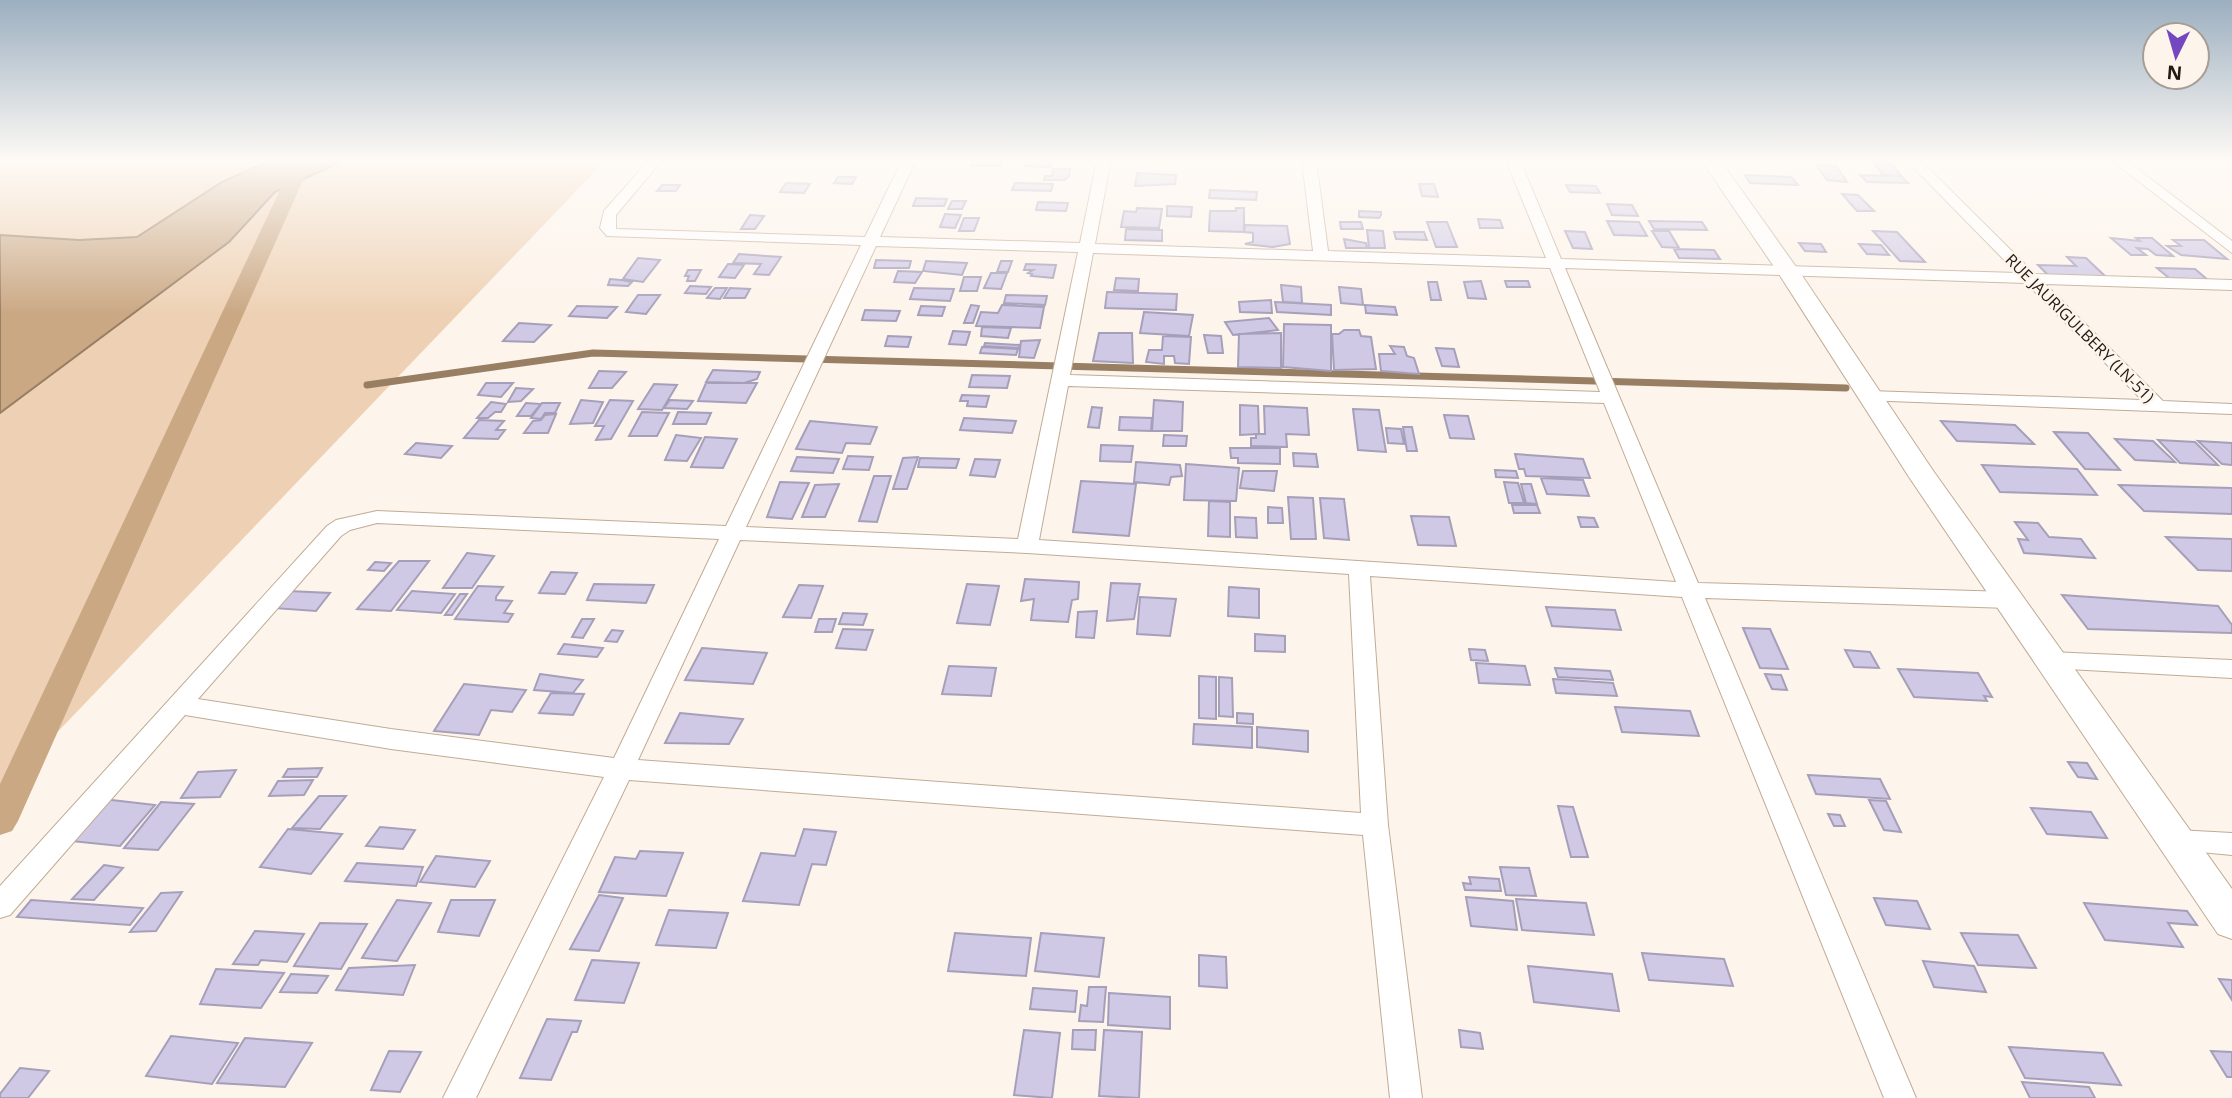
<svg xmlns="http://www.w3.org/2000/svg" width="2232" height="1098" font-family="'Open Sans',sans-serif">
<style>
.green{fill:#eed1b4}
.water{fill:#caa884;stroke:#987e62;stroke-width:2}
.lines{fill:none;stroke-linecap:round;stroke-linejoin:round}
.stream{stroke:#987e62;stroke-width:7}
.canal{fill:#caa884;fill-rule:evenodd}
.building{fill:#d0c9e6;stroke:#a69fba;stroke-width:2}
.street-casing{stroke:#c1ab95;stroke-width:2}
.secondary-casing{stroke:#c1ab95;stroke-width:2}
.street{fill:#fff;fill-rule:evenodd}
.secondary{fill:#fff;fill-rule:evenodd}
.labels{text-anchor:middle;stroke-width:5;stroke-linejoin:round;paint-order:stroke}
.far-street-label{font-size:16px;fill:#231b13;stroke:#fdf4eb}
</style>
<rect width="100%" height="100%" fill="#fdf4eb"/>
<!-- green -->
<path class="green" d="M0,160h606l-606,632z"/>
<!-- water -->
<path class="water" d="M271,160h74l-70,32 -46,50 -229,171v-178l79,5 58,-3 85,-55z"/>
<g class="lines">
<!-- stream -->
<path class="stream" d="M367,385l226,-32 1253,35"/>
<!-- canal -->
<path class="canal" d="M294,160h18l-294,661 -6,10 -12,4v-51z"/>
</g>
<!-- building -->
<path class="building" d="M974,160h14l14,1 -2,5h-28z
M1026,160h1l25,1 -2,6 -26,-1z
M1873,162l18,1 10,13 -18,-1z
M1816,165l20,1 11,16 -20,-2z
M1053,169h17l-1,7 -4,4h-21l1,-4h7z
M1137,173l39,2 -1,9 -40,2z
M1745,175l46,2 7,8 -48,-2z
M1860,175l41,1 7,7 -41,-1z
M838,177h18l-4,7 -18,-1z
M786,183l24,1 -6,9 -24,-1z
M1015,183l38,1 -2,7 -39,-1z
M1419,184h15l4,13 -16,-1z
M662,185h18l-4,6h-19z
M1566,185l30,1 4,7 -30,-1z
M1210,190l47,2 -1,8 -47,-2z
M1842,194l16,1 16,16h-17z
M916,198l31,1 -3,7h-31z
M952,201h14l-4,8h-14z
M1038,202l30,1 -2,8 -30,-1z
M1607,204l25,1 6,11 -26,-1z
M1167,206l25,1 -1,10 -24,-1z
M1137,208l25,1 -3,19 -38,-1 3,-16 12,1z
M1236,208h8v24l-35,-1 1,-20h26z
M1359,211l22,1v3l-2,3 -20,-1z
M945,214l16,1 -6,13 -15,-1z
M750,215l14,1 -9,13h-14z
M964,218h15l-5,13h-15z
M1478,219l22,1 3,8h-23z
M1607,221l32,1 8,14 -33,-1z
M1649,221l53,1 5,8 -53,-1z
M1340,222h21l2,7h-22z
M1427,222h20l10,25h-21z
M1245,225l42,1 3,18 -17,3 -28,-3 8,-2v-9l-9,-1z
M1126,229l36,1v11l-37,-1z
M1367,230l16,1 2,17h-16z
M1565,231l20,1 7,17 -19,-1z
M1652,231h17l10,17 -17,-1z
M1873,231l24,1 28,30 -25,-1z
M1394,232h30l3,8 -31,-1z
M2111,238l29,3 -4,-3h16l21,18 -17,-1 -8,-6 -11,-1 9,7h-15z
M1344,239l22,4 1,5h-21z
M2173,240h31l23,19 -46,-4 -14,-9h14z
M1799,243l22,1 5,8 -21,-1z
M1859,244l22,1 8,10 -22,-1z
M1674,249l40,1 6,9 -41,-1z
M739,254l42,3 -12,18 -15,-1 7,-10 -28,-1z
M2067,257l19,1 20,19 -58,-2 -10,-10 38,1z
M638,258l22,2 -17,22 -20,-3z
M876,260l35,1 -2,7h-35z
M926,261l41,2 -5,12 -39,-4z
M1001,261h11l-4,11h-11z
M728,264l16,1 -9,13 -16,-1z
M1026,264l30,1 -3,13 -22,-2 1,-2 -4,-1 5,-3h-9z
M2157,268l38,1 13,11 -39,-2z
M688,270h13l-6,11h-8l2,-5h-4z
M898,271l24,1 -7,11 -21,-1z
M991,273h16l-6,16 -17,-1z
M964,277h17l-4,14h-17z
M1116,278l23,1 -1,12 -24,-1z
M610,279l11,1 11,2 -4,4 -20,-1z
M1481,281l5,18 -18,-1 -4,-16z
M1505,281h23l2,6h-23z
M1428,282h9l4,18h-10z
M1281,285l20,2 1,16 -19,-1z
M690,286l21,1 -5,7 -21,-1z
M1339,287l22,2 2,16 -22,-2z
M715,288h12l-7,11 -13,-1z
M730,288l20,1 -5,9h-21z
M914,288l40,1 -4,12 -40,-2z
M1107,292l70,2 -1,16 -71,-2z
M638,295h22l-14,19 -20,-2z
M1006,295l41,1 -2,9 -41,-2z
M1271,300l1,13 -32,-1 -1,-10z
M1275,302l56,3v10l-54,-3z
M971,305l8,1 -6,17h-9z
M1002,305l42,2 -4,21 -64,-2 5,-14 17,1z
M1365,305l30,2 2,8 -31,-2z
M577,306l40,1 -10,11 -38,-2z
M921,306l24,1 -3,9 -24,-1z
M865,310l35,1 -4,10 -34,-1z
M1144,312l49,3 -4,21 -49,-3z
M1269,318l9,12 -45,5 -8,-13z
M519,323l32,2 -17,17 -31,-1z
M1284,324l47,1v46l-48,-4z
M982,327l29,1 -3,10 -27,-2z
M1344,330h15l2,6 10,1 5,32 -42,1 -2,-36h7z
M953,331l17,1 -4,13 -17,-1z
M1099,333h33l1,30 -40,-2z
M1281,333v35l-43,-1 1,-33z
M1204,335l17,1 2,17h-15z
M888,336l23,1 -3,10 -23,-1z
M1163,336l28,1 -2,27 -14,-1 -1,-7h-10v8l-18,-2 3,-12h13z
M1040,340l-6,18 -15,-1 2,-16z
M985,343l35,2 -2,3 -34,-2z
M1390,346l14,1 3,9 7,2 5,16 -38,-3 -2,-17h16z
M982,347l36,2 -2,6 -36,-2z
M1436,348l18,1 5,18 -17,-1z
M713,370l47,2 -3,7 -13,4 -38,-1z
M599,371l27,1 -14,16h-23z
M972,375l38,1 -3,12 -38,-1z
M486,383h27l-12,14 -23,-2z
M706,383h51l-11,20 -48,-2z
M654,384l23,1 -15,25 -24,-1z
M516,388l17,1 -12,12 -13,1z
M962,395l27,1 -3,11 -19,-1 1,-5h-8z
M581,400l22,2 -10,21 -23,1z
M610,400l23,1 -22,38 -15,1 8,-14h-9z
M670,400l23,1 -6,8 -23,-1z
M1154,400l29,2 -1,29h-30z
M491,402l15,2 -5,8h-6l-7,6h-11z
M526,403l15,1 -10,12h-14z
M542,403h18l-5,10h-10l-4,6 -10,-1z
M1240,405l18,1 1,28 -19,1z
M1264,406l43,2 2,27 -23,-1 1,13 -36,-1v-8h5v-4h9z
M1092,407l10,1 -3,20 -11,-1z
M1353,409l26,1 7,42 -28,-2z
M642,412l27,1 -12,23h-28z
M678,412l33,1 -5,11h-33z
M556,414l-8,19h-24l9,-12 8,-1 4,-5z
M1444,415l24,1 6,23 -24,-1z
M1120,417l32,1 -1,13 -32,-1z
M964,418l52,3 -4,12 -52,-3z
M479,420l25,1 -8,9h9l-7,9 -34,-1z
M810,421l67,6 -7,17 -24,-1 -4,10 -46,-4z
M1941,421l74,4 19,19 -77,-3z
M1403,427h9l5,24h-10z
M1386,428l15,1 3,15 -16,-1z
M2054,432l34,1 32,37 -35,-1z
M676,435l25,3 -14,23 -22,-1z
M1164,435l23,1 -1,10h-23z
M705,437l32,2 -14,29 -32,-1z
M2115,439l38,2 22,21 -40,-2z
M2158,440l37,2 23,23 -38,-2z
M2198,441l34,2v22l-10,-1z
M416,443l36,3 -11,12 -36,-4z
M1101,445l32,1 -2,16 -31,-1z
M1230,448h50v16l-42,-1v-5h-7z
M1293,453l23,1 2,13 -24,-1z
M1515,454l68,5 7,19 -64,-2 -2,-7h-5z
M848,456l25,1 -4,13 -26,-1z
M797,457l42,2 -6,14 -42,-2z
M918,457l-11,32h-14l10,-31z
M920,458l39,1 -3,9 -38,-1z
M975,459l25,1 -5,17 -25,-2z
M1136,462l44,3 2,11 -11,1 -2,8 -35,-3z
M1186,464l53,4 -3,33 -52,-1z
M1982,465l95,4 20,26 -97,-3z
M1495,470l21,1 2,7 -22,-1z
M1243,471h34l-3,20 -34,-3z
M874,476h17l-14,46 -18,-1z
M1541,478l42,2 6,16 -42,-2z
M1081,481l55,3 -7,52 -56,-4z
M780,482l29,1 -17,36 -25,-2z
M1504,482l14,1 6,20h-15z
M839,484l-14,33h-23l13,-32z
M1521,484h10l6,20 -11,-1z
M2119,485l113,3v26l-88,-3z
M1288,497l25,1 3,41h-25z
M1320,498l24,1 5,41 -25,-2z
M1209,501l21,1v35l-22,-1z
M1512,505h25l3,8h-26z
M1268,507l14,1 1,15h-15z
M1411,516l38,1 7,29 -38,-1z
M1235,517l21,1 1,20 -21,-1z
M1578,517l16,1 4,9h-17z
M2015,522l23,1 11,14 32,2 14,19 -71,-5 -6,-14 10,1z
M2166,537l66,2v32l-34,-1z
M467,553l27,3 -22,32h-29z
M399,561h30l-38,50 -34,-2z
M375,562l16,1 -7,8 -16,-1z
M551,572l26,1 -12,21 -26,-1z
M1025,579l54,3 -1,17 -6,1 -4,22 -37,-2 3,-21 -13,2z
M1111,583l29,1 -6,35 -27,2z
M594,584l60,1 -8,18 -59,-3z
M967,584l32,2 -9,39 -33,-2z
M799,585l24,1 -12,32 -28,-1z
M478,586l25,1 -7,10v3l16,1 -8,12 9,1 -5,8 -53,-3z
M1229,587l30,2v29l-31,-2z
M288,591l42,2 -14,18 -43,-3z
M412,591l43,3 -14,19 -44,-3z
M460,594h7l-15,21h-7z
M2062,595l156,11 14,19v8l-144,-4z
M1140,597l36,2 -6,37 -33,-2z
M1546,607l69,3 6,20 -69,-4z
M1097,611l-3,27 -18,-1 2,-25z
M843,613l24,1 -4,11 -24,-1z
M582,619h12l-11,19 -11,-1z
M819,619h17l-4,13h-17z
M1743,628l27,1 18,40 -28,-1z
M843,629l30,1 -7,20 -30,-2z
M612,630l11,1 -6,11 -12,-1z
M1255,634l30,2v16l-30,-1z
M564,644l39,4 -6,9 -39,-3z
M702,648l65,5 -14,31 -68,-4z
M1469,649l16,1 3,11 -17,-1z
M1845,650l25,2 9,16 -25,-1z
M1476,663l49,3 5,19 -51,-2z
M949,666l47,2 -5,28 -49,-2z
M1555,668l55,3 3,9 -55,-3z
M1898,669l80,4 14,24 -8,-1 3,5 -73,-4z
M540,674l43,6 -10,13 -39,-3z
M1765,674l16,1 6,15 -15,-1z
M1199,676l17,1v42l-17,-1z
M1219,677l13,1 1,39 -14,-1z
M1553,679l60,4 4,13 -61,-3z
M464,684l62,6 -14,22 -21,-2 -12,25 -45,-4z
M551,693l33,1 -11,21 -34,-2z
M1615,707l75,4 9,25 -77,-4z
M680,713l63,6 -14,25 -64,-1z
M1237,713l16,1v10l-16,-1z
M1194,724l58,3v21l-59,-4z
M1257,727l51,4v21l-51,-5z
M2068,762l19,1 10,16 -19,-2z
M322,768l-5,9h-34l5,-8z
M236,770l-16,27 -39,1 17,-26z
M1808,775l72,4 10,20 -74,-5z
M313,780l-9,15 -35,1 9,-15z
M319,796h27l-26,33 -28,-1z
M103,799l52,6 -35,41 -49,-5z
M1869,800l17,1 15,31 -17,-2z
M161,802l33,2 -36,46 -34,-2z
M1558,806l15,1 15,50h-17z
M2031,808l60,4 16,26 -60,-4z
M1828,814l12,1 5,11h-11z
M380,827l35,3 -12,19 -37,-3z
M288,829l54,5 -31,40 -51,-7z
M804,829l32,3 -10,33 -14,-1 -13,41 -56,-4 18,-48 34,3z
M640,851l43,2 -17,43 -67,-4 16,-35 21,2z
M436,856l54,5 -15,26 -55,-5z
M357,863l66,4 -7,19 -71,-5z
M104,865l19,3 -29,32 -22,-1z
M1500,867l29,1 7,28 -30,-1z
M1469,877l30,2 2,12 -36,-1 -2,-7 8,1z
M182,892l-26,39 -26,1 31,-39z
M599,895l24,3 -24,53 -29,-2z
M1466,897l47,4 4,29 -46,-4z
M1874,898l43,3 13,28 -44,-4z
M1516,899l70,4 8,32 -72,-5z
M31,900l112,8 -13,17 -113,-8z
M397,900l34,3 -34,58 -35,-3z
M451,900h44l-16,36 -41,-4z
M2084,903l103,8 10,14 -29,-2 15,24 -78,-7z
M669,910l59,3 -12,35 -60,-3z
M320,923l47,1 -26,45 -47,-3z
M255,931l49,3 -17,28 -26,-2 -3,5 -25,-1z
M955,933l76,5 -5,38 -78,-5z
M1041,933l63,5 -5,39 -64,-6z
M1961,933l57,2 18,33 -58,-3z
M1642,953l82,6 9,27 -84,-6z
M1199,955l27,2 1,31 -28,-2z
M592,960l47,3 -15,40 -49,-3z
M1923,961l51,5 12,26 -52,-5z
M415,965l-12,30 -67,-5 13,-22z
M1528,966l84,8 7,37 -85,-9z
M216,969l68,4 -23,35 -61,-4z
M291,974l37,2 -11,17 -37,-1z
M2219,979l13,1v20z
M1089,987h17l-3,35 -24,-1 2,-16 6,1z
M1033,988l44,3 -2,21 -45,-3z
M1109,993l61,4v32l-62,-4z
M547,1019l34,2 -4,11h-5l-21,48 -31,-2z
M1024,1030l36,3 -8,65 -38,-3z
M1073,1030h23l-1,20 -23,-1z
M1104,1030l38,2 -3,66 -40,-2z
M1459,1030l21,3 3,16 -22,-2z
M171,1036l67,7 -26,41 -66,-8z
M245,1038l67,5 -27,44 -68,-4z
M2009,1047l94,6 18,32 -96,-7z
M389,1051l32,1 -21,40 -29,-2z
M2211,1051l21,1v25h-5z
M20,1068l29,3 -21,27h-28v-4z
M2022,1082l67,5 6,11h-65z"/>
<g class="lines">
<defs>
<path id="street" d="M649,160h13l-46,55v14l249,8 37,-77h14l-36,77 200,6 17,-83h14l-16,84 218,7 -11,-91h14l12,91 218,7 -40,-98h14l41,99 456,14 -111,-113h14l115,114 197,6v10l-187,-6 118,117 69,3v10l-369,-14 -3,-4 3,-4 6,-1 273,9 -116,-117 -461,-15 133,315 311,9 8,3 3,5 -3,5 -8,3 -304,-10 211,500h-32l-202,-501 -312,-21 18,249 34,273h-32l-27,-263 -734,-55 -153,318h-33l161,-321 -213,-28 -206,-34 -175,200 -10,3v-32l327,-360 9,-6 41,-9 349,15 135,-281 -254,-9 -7,-8 4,-17zM876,246l202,6 -60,287 -272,-12zM1093,253l457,15 50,124 -530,-17zM1068,386l536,17 72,179 -637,-42zM377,523l342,16 -105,219 -223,-29 -193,-30 143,-163 9,-6zM740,540l287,13 322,21 12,239 -723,-53z
M2111,160h15l106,81v12z
M2050,652l182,8v18l-182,-10 -8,-2 -4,-6 4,-6z
M2177,830l55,3v22l-64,-6 -4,-8 4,-8z"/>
<path id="secondary" d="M1701,160h19l79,111 135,201 298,417v50l-14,-5 -309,-457 -132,-206z"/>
</defs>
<!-- street casing -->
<use href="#street" class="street-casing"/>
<!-- secondary casing -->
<use href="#secondary" class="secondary-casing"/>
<!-- street -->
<use href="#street" class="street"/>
<!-- secondary -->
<use href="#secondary" class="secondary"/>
</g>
<!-- sky -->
<linearGradient id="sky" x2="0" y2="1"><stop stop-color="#9cafc0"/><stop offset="0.51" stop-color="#fefaf6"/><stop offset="1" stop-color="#fefaf6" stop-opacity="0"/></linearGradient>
<rect width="2232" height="314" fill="url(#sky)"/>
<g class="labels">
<!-- far-street labels -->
<g class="far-street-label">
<text transform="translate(2080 328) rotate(45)" y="6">RUE JAURIGULBERY (LN-51)</text>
</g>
</g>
<!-- north arrow -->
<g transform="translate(2176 56) rotate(185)"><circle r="33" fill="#fdf4eb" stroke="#a69d95" stroke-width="2"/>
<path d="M0-5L12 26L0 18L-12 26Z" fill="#7347bf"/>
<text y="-10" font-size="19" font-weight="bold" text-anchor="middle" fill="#231b13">N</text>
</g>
</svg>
